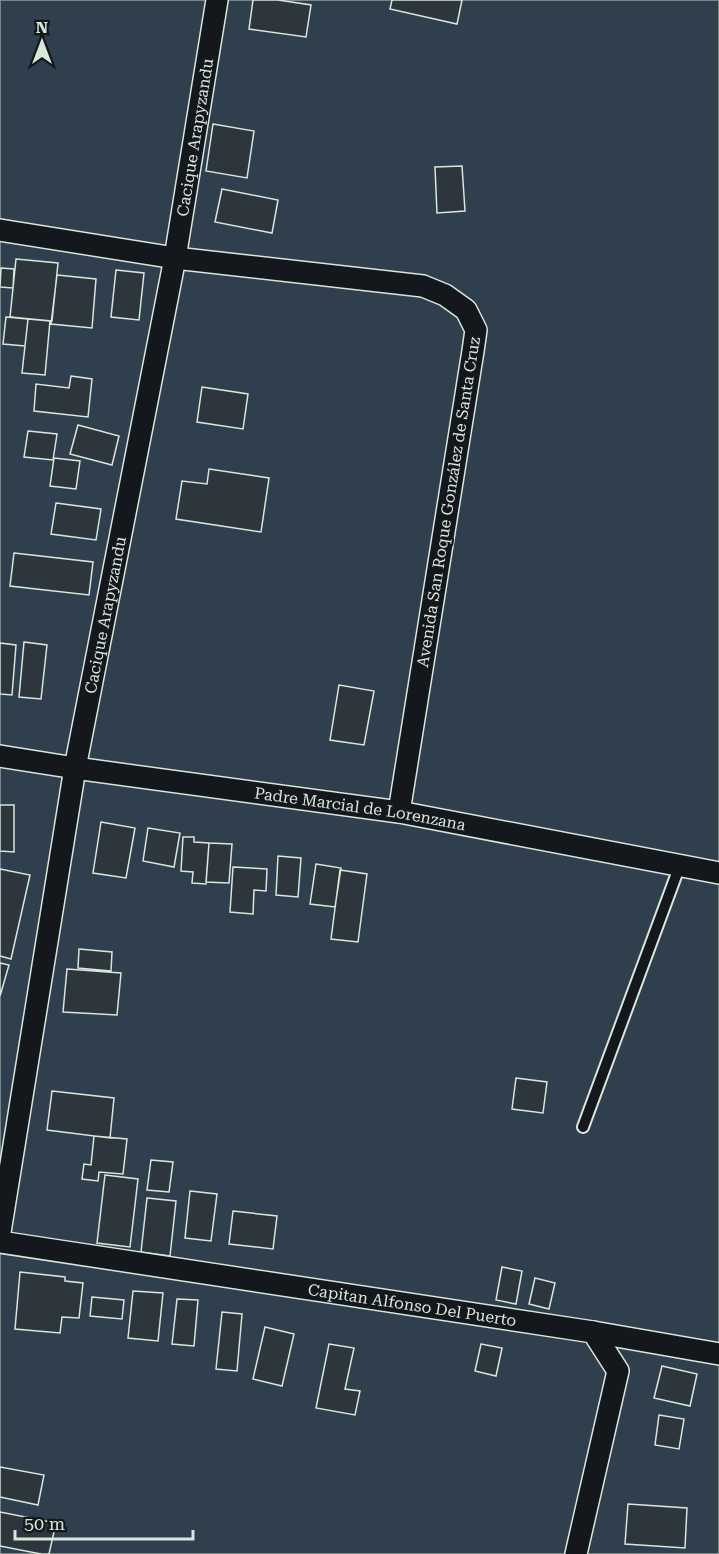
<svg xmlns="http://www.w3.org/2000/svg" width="719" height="1554" font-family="'Roboto Serif',serif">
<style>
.water{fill:#2f3f4d;stroke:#939e99;stroke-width:1.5}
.building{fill:#2c363c;stroke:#d8e6dc;stroke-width:1.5}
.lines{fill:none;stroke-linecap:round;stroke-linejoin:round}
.service-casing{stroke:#d8e6dc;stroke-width:14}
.minor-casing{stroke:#d8e6dc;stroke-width:24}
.service{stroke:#14181c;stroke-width:10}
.minor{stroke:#14181c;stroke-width:21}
.labels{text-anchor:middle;stroke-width:4.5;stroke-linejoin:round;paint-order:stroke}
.street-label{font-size:16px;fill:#d8e6dc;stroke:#14181c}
</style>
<rect width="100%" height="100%" fill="#14181c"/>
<!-- water -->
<path class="water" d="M0,0h719v1554h-719z"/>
<!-- building -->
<path class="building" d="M253,0h25l33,5 -5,32 -57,-8z
M392,0h70l-5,24 -67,-15z
M213,124l41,7 -7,47 -41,-7z
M462,166l3,45 -28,2 -2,-46z
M222,189l56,11 -6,33 -57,-11z
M16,259l42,4 -6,58 -42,-4z
M1,268l13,1 -1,19 -13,-1z
M116,270l28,3 -5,47 -28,-3z
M57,275l39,4 -4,49 -41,-4z
M6,317l22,2 -3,27 -22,-2z
M28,319l22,2 -5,54 -23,-2z
M71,376l21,3 -4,38 -54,-6 2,-27 33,4z
M202,387l46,7 -5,35 -46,-7z
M78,425l41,11 -7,29 -42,-11z
M28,431l29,3 -4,26 -29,-3z
M54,458l26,3 -4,28 -26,-3z
M209,469l60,9 -8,54 -85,-13 6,-38 25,3z
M56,503l45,6 -5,31 -45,-6z
M14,553l79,9 -4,33 -79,-9z
M24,642l23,3 -6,54 -22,-2z
M0,643l16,2 -4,50 -12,-1z
M339,685l35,6 -10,54 -34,-5z
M0,805h14v47l-14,-1z
M101,822l34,6 -9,50 -33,-5z
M148,828l32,5 -6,34 -31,-6z
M183,837h11v5l15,1 -3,41 -14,-1 1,-11 -12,-1z
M209,843l23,1 -3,39 -23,-1z
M278,856l23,2 -3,39 -22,-2z
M316,864l25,4 -6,39 -25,-3z
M233,867l34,2 -1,22 -12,-1 -1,24 -23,-2z
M0,869l30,6 -19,84 -11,-3z
M340,870l27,4 -9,68 -27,-3z
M79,949l33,3 -1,19 -33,-3z
M0,963l9,2 -9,31z
M67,969l54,4 -4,42 -54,-3z
M516,1078l31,4 -4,31 -31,-4z
M52,1091l62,7 -4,40 -63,-8z
M94,1136l33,3 -4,35 -24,-2 -1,9 -16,-2 2,-15 7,1z
M151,1160l22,2 -4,30 -22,-2z
M105,1175l33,4 -8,68 -33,-4z
M190,1191l27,3 -6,47 -26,-3z
M147,1198l29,3 -6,55 -29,-4z
M233,1211l44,5 -4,33 -44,-5z
M502,1267l20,4 -6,33 -20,-4z
M20,1272l45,5v4l18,2 -4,35 -17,-1 -2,16 -45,-4z
M535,1278l20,5 -6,26 -20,-5z
M133,1291l30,2 -5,48 -30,-3z
M92,1297l32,3 -2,19 -32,-3z
M177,1299l21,1 -4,46 -22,-2z
M222,1312l20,2 -5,57 -21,-2z
M265,1327l29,7 -12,52 -29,-7z
M329,1344l25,4 -9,41 15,2 -5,24 -39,-7z
M481,1344l21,4 -6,28 -21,-5z
M662,1366l35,8 -7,32 -36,-8z
M659,1415l25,4 -5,30 -24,-4z
M0,1467l44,8 -6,30 -38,-8z
M628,1504l59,4 -2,40 -60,-4z
M0,1512l56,11 -7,31h-8l-41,-8z"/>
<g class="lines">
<defs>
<path id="service" d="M583,1127l97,-262"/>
<g id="minor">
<path d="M0,230l175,28 248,28 22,9 21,15 10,20 -3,21 -74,461"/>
<path id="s1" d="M0,756l75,12 324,44 320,61"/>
<path id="s2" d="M0,1232l75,-464 100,-510 42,-258"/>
<path id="s3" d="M0,1242l593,90 25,39 -42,183"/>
<path d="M593,1332l126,22"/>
</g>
</defs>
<!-- service casing -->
<use href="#service" class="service-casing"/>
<!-- minor casing -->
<use href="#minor" class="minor-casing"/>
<!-- service -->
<use href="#service" class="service"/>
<!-- minor -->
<use href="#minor" class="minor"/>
</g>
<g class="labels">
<!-- street labels -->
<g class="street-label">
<text dy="6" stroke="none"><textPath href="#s2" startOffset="1112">Cacique Arapyzandu</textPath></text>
<text transform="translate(448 502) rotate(-81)" y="6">Avenida San Roque González de Santa Cruz</text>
<text dy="6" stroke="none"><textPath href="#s2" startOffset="626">Cacique Arapyzandu</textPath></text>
<text dy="6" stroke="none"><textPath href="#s1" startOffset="364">Padre Marcial de Lorenzana</textPath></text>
<text dy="6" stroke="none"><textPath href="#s3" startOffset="417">Capitan Alfonso Del Puerto</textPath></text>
</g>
</g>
<!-- north arrow -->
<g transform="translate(42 42)" stroke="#14181c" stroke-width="4.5" paint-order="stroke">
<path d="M0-4.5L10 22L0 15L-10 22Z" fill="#d8e6dc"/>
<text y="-9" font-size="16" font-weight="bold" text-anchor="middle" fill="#d8e6dc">N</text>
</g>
<!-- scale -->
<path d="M15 1530v9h178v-9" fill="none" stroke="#d8e6dc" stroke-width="3"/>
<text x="24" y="1530" font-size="18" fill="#d8e6dc" stroke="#14181c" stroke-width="4.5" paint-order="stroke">50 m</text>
</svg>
